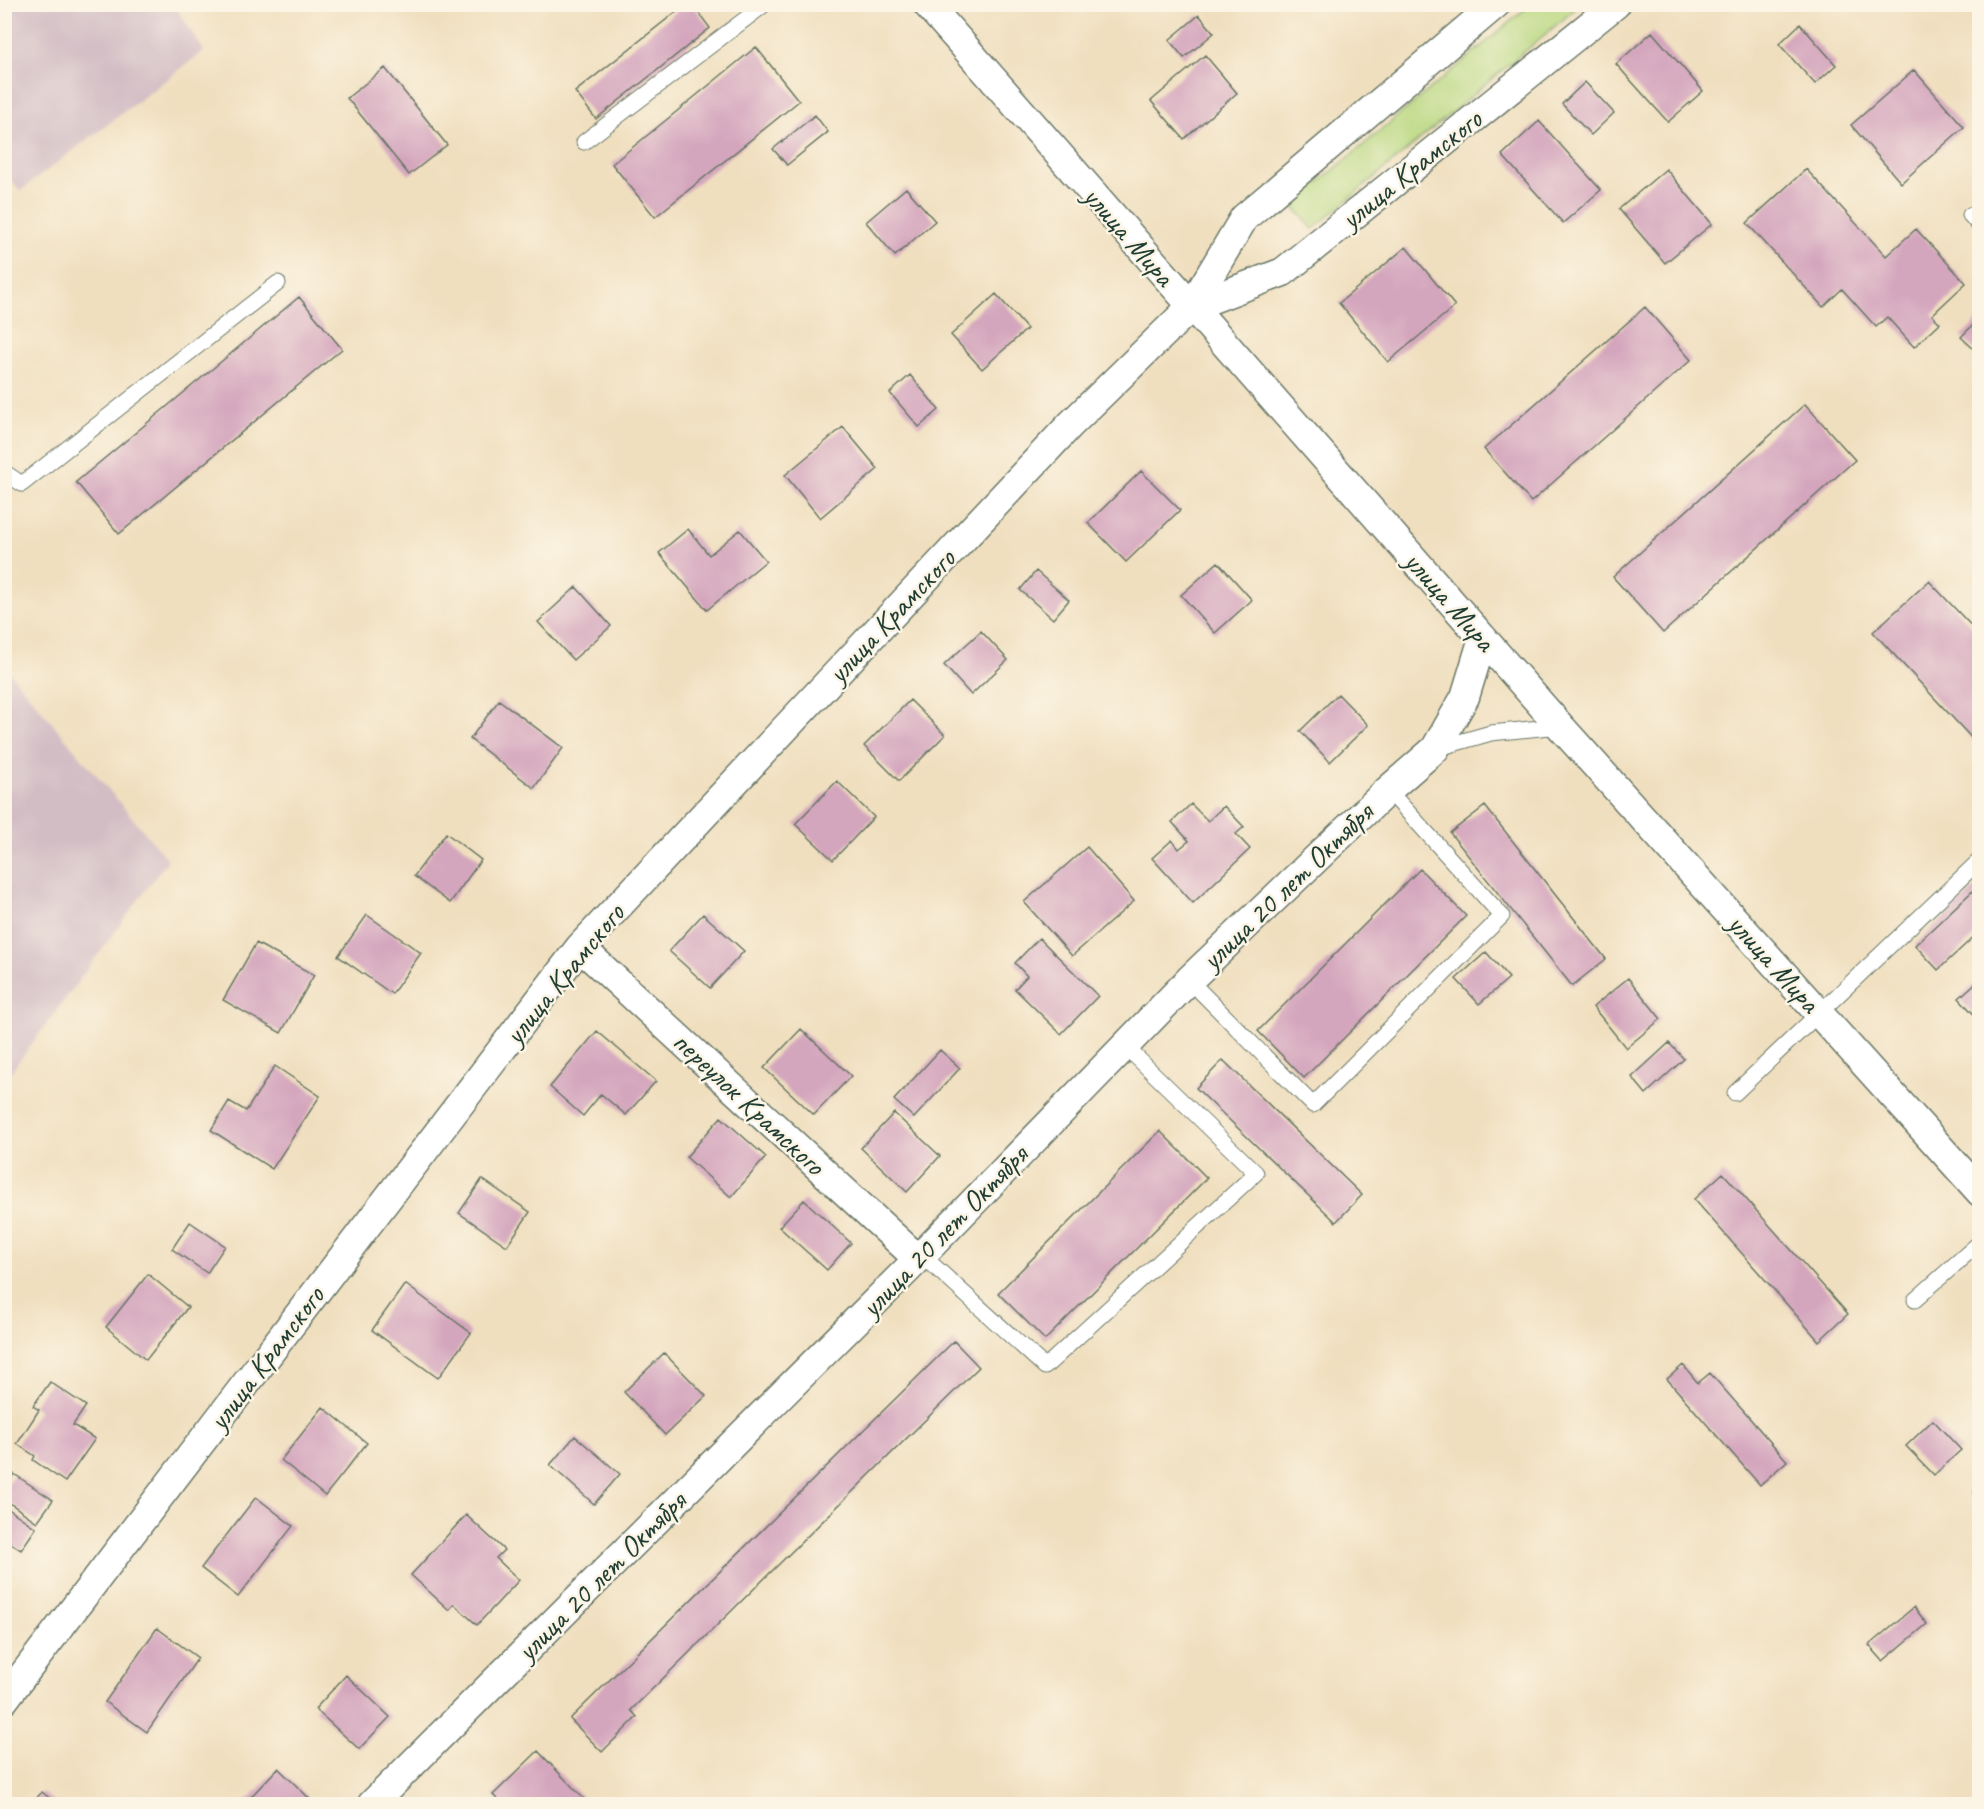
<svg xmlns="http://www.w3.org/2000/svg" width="1984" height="1809" font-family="Caveat,sans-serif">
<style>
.industrial{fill:#d2bdc5}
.green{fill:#b7d77e;stroke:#6b8a59;stroke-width:1.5}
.building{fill:#d4a6bd}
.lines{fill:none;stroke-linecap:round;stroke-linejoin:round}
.service-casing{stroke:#687665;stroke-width:17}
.minor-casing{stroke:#687665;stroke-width:31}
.service{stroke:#fff;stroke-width:15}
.minor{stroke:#fff;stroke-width:28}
.labels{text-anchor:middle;stroke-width:5;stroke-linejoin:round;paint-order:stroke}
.street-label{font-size:30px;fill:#1f3d34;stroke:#fcf5e5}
</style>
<rect width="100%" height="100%" fill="#fcf5e5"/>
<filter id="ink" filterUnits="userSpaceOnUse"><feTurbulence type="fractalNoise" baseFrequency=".0167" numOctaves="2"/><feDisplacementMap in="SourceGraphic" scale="12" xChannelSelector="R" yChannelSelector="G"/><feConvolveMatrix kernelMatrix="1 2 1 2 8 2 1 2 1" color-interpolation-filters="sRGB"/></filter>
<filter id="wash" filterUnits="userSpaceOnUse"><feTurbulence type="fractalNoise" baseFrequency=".008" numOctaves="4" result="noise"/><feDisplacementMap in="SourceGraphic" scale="24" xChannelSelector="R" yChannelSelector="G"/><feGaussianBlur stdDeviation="1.35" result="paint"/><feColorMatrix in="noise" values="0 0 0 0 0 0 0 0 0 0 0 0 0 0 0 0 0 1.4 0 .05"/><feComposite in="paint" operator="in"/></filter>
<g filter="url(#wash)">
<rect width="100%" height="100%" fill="#f0dfbf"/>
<!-- industrial -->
<path class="industrial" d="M4,5h170l30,46 -184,140 -15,-19z
M5,667l163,193 -163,220z"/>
<!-- green -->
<path class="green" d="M1530,5h50l-267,224 -21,-24z"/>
<g id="blocks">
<!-- building -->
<path class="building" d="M686,4h6l18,24 -114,91 -21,-27z
M1199,15l15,18 -30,25 -15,-18z
M1800,24l36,41 -21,19 -36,-40z
M1652,32l51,59 -35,31 -52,-58z
M756,47l43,54 -144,116 -43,-53z
M1205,55l32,38 -53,46 -33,-38z
M385,68l62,77 -38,30 -62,-77z
M1914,70l50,57 -63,56 -50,-58z
M1585,82l29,31 -23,22 -29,-31z
M815,115l13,17 -41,33 -14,-16z
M1539,121l62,69 -38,33 -61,-68z
M1666,169l46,55 -47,39 -46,-54z
M1806,169l80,87 30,-27 50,54 -34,32 8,8 -26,24 -27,-30 -11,10 -34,-38 -19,18 -76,-84z
M906,188l29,33 -40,35 -29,-34z
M1406,247l49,59 -67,56 -49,-59z
M996,294l31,35 -45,40 -31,-34z
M299,297l43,52 -223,185 -43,-52z
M1645,307l46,53 -160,142 -47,-53z
M1980,318v37l-19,-18z
M910,375l29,35 -20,17 -29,-34z
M1805,404l50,56 -192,173 -50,-56z
M843,427l35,42 -58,49 -35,-43z
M1141,471l39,39 -54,52 -38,-39z
M688,529l21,26 31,-25 26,31 -59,49 -48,-57z
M1218,562l34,38 -37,33 -34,-38z
M1036,571l33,29 -16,19 -33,-29z
M1929,581l51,54v112l-107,-115z
M576,587l35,39 -38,34 -35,-38z
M981,631l27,29 -37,35 -27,-30z
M1338,694l30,31 -38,37 -30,-31z
M499,700l64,48 -29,40 -64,-49z
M910,700l35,35 -46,46 -35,-35z
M837,781l37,36 -41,43 -38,-36z
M1191,804l17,17 16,-15 20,21 -8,7 14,15 -57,54 -41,-45 20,-18 7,9 10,-8 -17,-19z
M1485,806l121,153 -34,27 -122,-153z
M446,833l35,27 -31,43 -36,-27z
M1087,847l47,54 -62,55 -48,-54z
M1420,869l46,47 -162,162 -46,-47z
M1980,884v47l-42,39 -23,-25z
M703,914l41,37 -34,37 -41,-37z
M367,915l54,38 -29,41 -54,-38z
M1039,938l59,58 -37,38 -46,-45 12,-13 -12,-13z
M256,943l58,32 -33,58 -58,-33z
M1486,952l23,26 -30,26 -23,-25z
M1628,978l33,41 -35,29 -33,-41z
M1980,979v42l-21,-23z
M801,1029l50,47 -37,39 -50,-47z
M597,1031l59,50 -30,34 -25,-21 -18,22 -33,-29z
M1669,1043l15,16 -38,35 -14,-17z
M940,1050l20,18 -46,50 -20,-18z
M1223,1060l139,135 -26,27 -140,-134z
M275,1066l45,30 -48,73 -61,-39 18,-29 17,10z
M894,1113l46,43 -33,36 -46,-44z
M721,1117l45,40 -35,40 -45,-40z
M1160,1131l47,47 -162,162 -47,-47z
M1723,1173l125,141 -29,27 -125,-142z
M482,1179l48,33 -23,34 -48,-33z
M804,1200l47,43 -24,27 -48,-43z
M190,1222l35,24 -18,27 -35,-24z
M148,1274l40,33 -42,53 -40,-33z
M405,1284l66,49 -33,45 -66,-48z
M954,1341l25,26 -348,343 6,7 -35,35 -32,-33z
M664,1353l42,43 -41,39 -41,-43z
M1683,1365l15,18 12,-10 77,88 -27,24 -93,-106z
M50,1382l36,24 -13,19 22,14 -30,43 -32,-22 2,-4 -18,-12 22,-34 -6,-4z
M323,1407l44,36 -42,53 -44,-36z
M1933,1420l28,30 -27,25 -28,-29z
M575,1436l45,38 -26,30 -44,-39z
M14,1474l39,26 -16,22 -33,-23v-10z
M1980,1485v32l-5,-4 -1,-22z
M256,1497l37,29 -55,71 -37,-29z
M4,1506l32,22 -15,22 -17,-11z
M466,1515l38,35 -8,8 23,22 -42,45 -23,-21 -5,6 -38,-35z
M1914,1607l13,17 -44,37 -14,-16z
M157,1628l41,30 -51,74 -42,-30z
M346,1675l44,42 -31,32 -44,-40z
M538,1751l49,51 -3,2h-82l-9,-9z
M278,1768l31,30 -6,6h-55l-2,-2z
M42,1792l15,12h-26z"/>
</g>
</g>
<g filter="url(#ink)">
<use href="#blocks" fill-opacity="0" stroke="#687665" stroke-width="1.5"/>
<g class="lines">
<defs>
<path id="service" d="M584,142l181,-138
M1970,215l10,11
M4,472l18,12 256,-201
M1435,749l56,-16 69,-7
M1189,980l124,125 189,-189 -114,-126
M1735,1093l245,-233
M922,1255l123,112 211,-194 -131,-127
M1915,1300l65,-58"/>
<path id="minor" d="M927,4l633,722 420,466
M1191,307l92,-35 333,-268
M580,947l338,312
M4,1700l576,-753 490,-522 121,-118 53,-89 252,-214
M372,1804l546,-545 271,-279 199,-190 47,-41 30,-52 18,-59"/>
</defs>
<!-- service casing -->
<use href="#service" class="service-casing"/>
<!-- minor casing -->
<use href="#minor" class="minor-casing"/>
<!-- service -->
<use href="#service" class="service"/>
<!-- minor -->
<use href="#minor" class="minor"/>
</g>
</g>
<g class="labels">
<!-- street labels -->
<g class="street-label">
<text transform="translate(1411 169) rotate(-39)" y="10">улица Крамского</text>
<text transform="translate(1129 236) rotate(49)" y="10">улица Мира</text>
<text transform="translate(1450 601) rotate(49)" y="10">улица Мира</text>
<text transform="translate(891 616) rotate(-47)" y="10">улица Крамского</text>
<text transform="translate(1287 886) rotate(-44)" y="10">улица 20 лет Октября</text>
<text transform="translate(1774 963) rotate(48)" y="10">улица Мира</text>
<text transform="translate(564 974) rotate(-51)" y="10">улица Крамского</text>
<text transform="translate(749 1103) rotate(43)" y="10">переулок Крамского</text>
<text transform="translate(944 1231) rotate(-46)" y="10">улица 20 лет Октября</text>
<text transform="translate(266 1358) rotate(-53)" y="10">улица Крамского</text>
<text transform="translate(601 1576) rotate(-45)" y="10">улица 20 лет Октября</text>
</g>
</g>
<!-- margin -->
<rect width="1984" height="1809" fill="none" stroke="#fcf5e5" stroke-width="24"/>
</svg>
